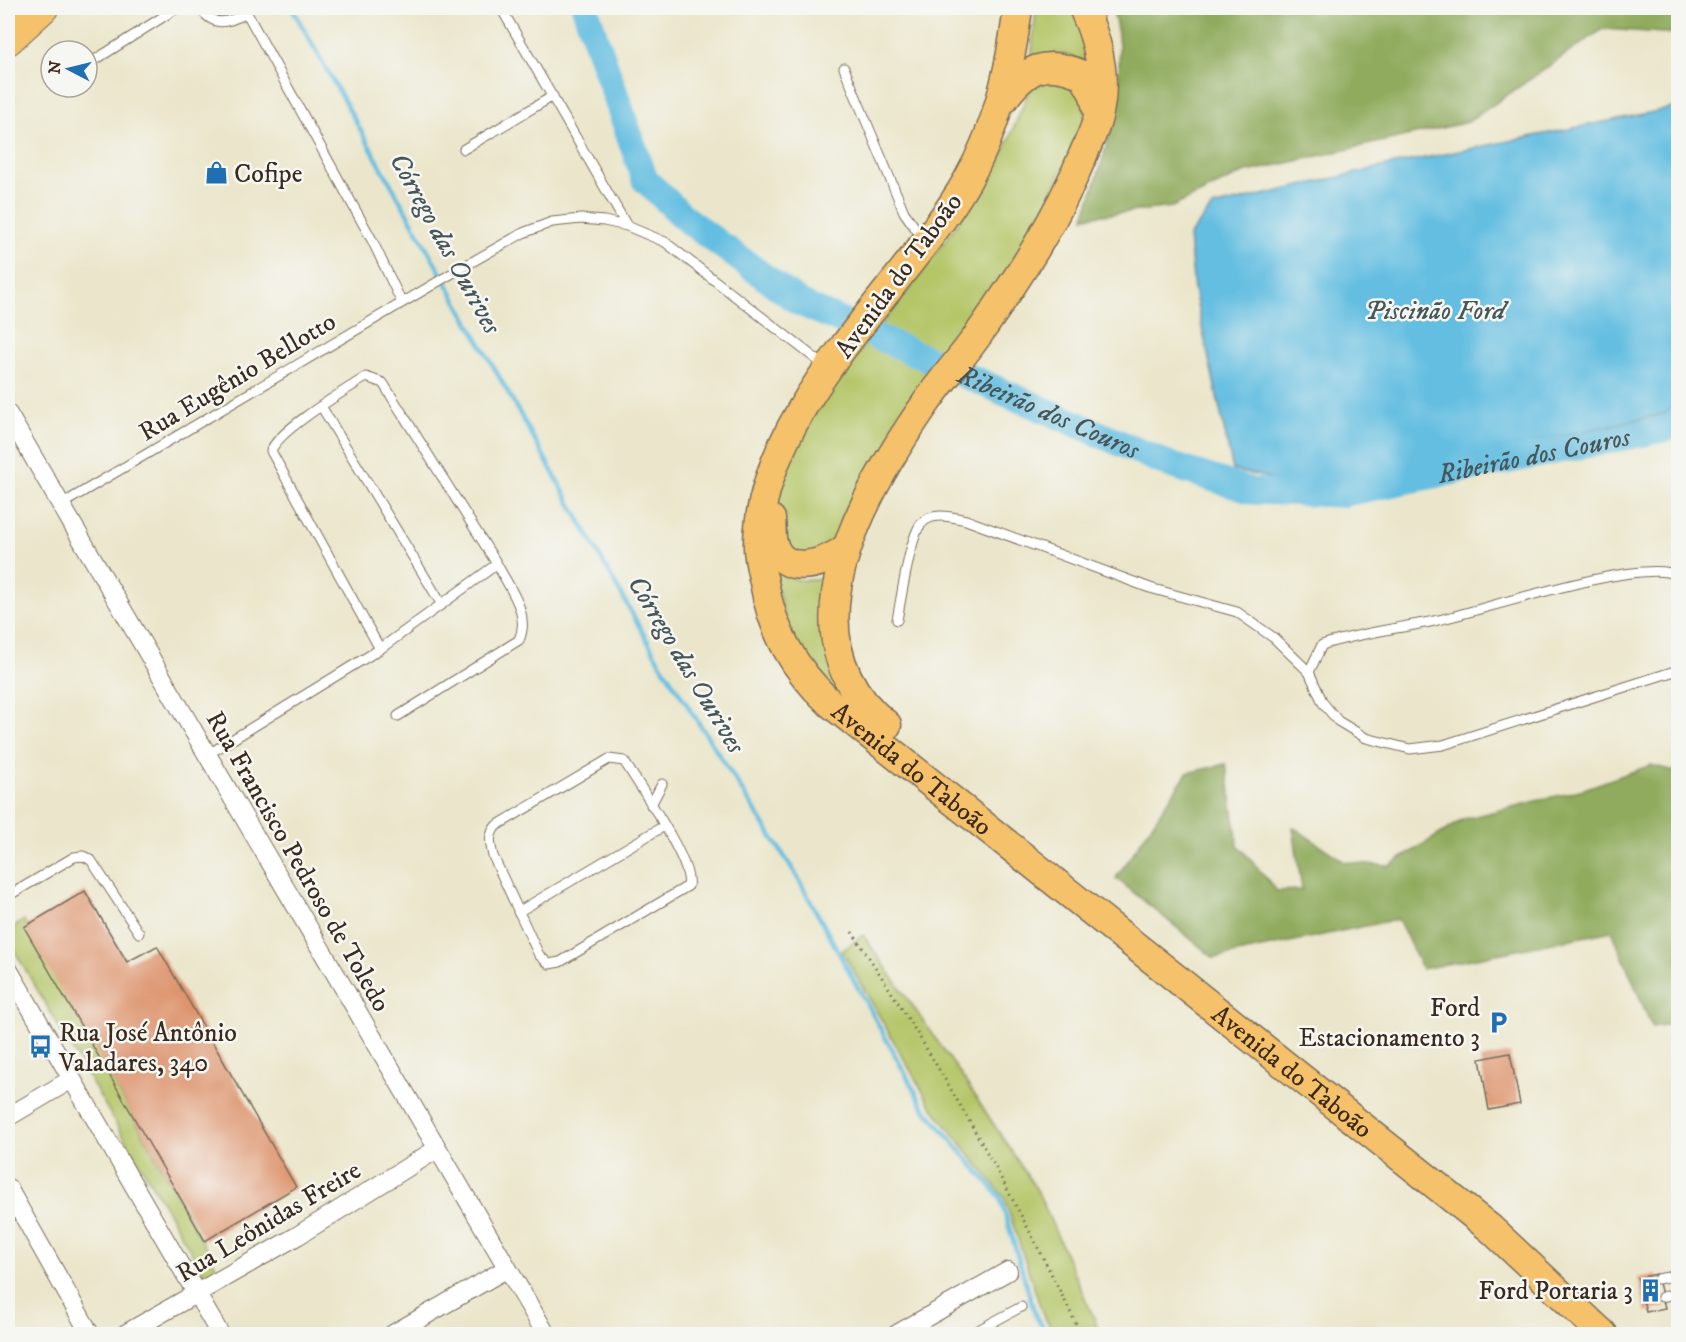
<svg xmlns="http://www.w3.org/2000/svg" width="1686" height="1342" font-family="'IM FELL DW Pica',serif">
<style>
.green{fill:#b5c669;stroke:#787844;stroke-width:1.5}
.forest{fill:#90ab5d;stroke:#666a3e;stroke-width:1.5}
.water{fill:#64bee1;stroke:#507480;stroke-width:1.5}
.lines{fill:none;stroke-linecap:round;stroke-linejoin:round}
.stream{stroke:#64bee1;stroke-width:4.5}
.river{stroke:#64bee1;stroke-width:27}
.building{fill:#dd926b}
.service-casing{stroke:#796c5b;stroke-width:11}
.minor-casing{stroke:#796c5b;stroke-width:20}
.primary-casing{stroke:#796c5b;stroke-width:31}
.trunk-casing{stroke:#796c5b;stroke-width:32}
.path{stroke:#796c5b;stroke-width:3;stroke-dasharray:1.5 4.5;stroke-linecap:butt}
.service{stroke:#fff;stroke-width:9}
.minor{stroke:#fff;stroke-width:18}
.primary{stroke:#f5c16b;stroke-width:28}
.trunk{stroke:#f5c16b;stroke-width:30}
.labels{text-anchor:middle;stroke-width:5;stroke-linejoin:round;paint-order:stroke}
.poi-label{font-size:26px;fill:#3b2a1e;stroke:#f6f6f2;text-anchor:start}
.street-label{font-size:26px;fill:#3b2a1e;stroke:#f6f6f2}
.water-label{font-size:27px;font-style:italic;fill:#475658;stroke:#f6f6f2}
</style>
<rect width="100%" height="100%" fill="#f6f6f2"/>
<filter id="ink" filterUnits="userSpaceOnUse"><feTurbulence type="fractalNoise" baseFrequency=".0167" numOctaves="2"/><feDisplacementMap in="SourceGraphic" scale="12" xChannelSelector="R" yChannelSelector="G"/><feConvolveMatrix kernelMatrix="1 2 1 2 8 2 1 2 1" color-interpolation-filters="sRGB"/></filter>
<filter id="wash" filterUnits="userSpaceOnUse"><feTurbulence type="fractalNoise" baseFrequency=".008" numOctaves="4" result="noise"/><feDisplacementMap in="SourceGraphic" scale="24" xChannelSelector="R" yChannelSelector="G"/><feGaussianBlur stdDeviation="1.35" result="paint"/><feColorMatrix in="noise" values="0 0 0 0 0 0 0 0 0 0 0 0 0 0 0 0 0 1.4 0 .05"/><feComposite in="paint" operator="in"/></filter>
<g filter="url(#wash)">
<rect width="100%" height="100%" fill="#ebe6cb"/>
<!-- green -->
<path class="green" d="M1036,8h42l9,21 -2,34c-19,-12 -34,-12 -54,-2z
M1049,73l35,17 1,33 -59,123 -188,291 -33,23 -23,-18 -8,-37 17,-57 48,-71 71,-88 57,-79 38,-61 26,-63z
M771,560c17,24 38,24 64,14l19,140 -62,-66z
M24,920l194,350 -12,7 -198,-337v-9z
M863,935l98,140 76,115 64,144h-46l-12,-19 -39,-118 -73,-91 -89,-155z"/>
<!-- forest -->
<path class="forest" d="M1112,8h566v26l-75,-5 -135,93 -225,51 -71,34 -88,10c21,-63 49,-143 28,-209z
M1226,764l12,81 39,46 25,-1 -9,-63 52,35 44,4 75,-47 120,-30 67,-24 27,7v251l-26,4 -40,-96 -190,38 -24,-50 -184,39 -98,-80 71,-105z"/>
<!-- water -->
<path class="water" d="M1678,107v296l-14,11 -311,67h-69l-51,-11 -39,-180 -5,-54 23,-29 178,-42z"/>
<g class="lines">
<!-- stream -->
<path class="stream" d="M292,8l365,650 138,215 129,235 76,89 36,120 12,17"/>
<!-- river -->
<path class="river" id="s1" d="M585,8l60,172 42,40 113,83 370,162 82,26 88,3 329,-66 9,-8"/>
</g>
<g id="blocks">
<!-- building -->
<path class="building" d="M85,891l42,71 30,-16 139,241 -91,54 -181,-314z
M1510,1053l10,51 -31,6 -9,-51z
M1657,1274l8,34 -19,4 -8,-34z"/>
</g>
</g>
<g filter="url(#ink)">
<use href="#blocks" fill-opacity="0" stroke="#796c5b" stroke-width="1.5"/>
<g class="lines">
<defs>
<path id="service" d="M200,8c14,20 27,15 47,5
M244,8l128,232 30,63
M501,8l126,218
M87,65l90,-57
M844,68l60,144 19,27
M464,149l89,-53
M321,406l121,199
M62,504l394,-233 67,-38 29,-11 29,-3 23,2 23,5 38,16 160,124
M897,620c4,-20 13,-84 24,-96 11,-13 31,-7 45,-4l184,68 87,24 37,26 35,34 14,31 15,18 28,17 44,11 33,-4 235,-75
M1309,672l13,-27c37,-12 74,-16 112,-24 44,-9 213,-66 244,-45
M398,716l121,-76c12,-26 -10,-52 -22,-76
M207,755l173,-106 117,-85 -114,-181 -17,-6c-20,13 -88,53 -95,74l109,198
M609,759l15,2c14,23 70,102 64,125l-128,76 -11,2 -10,-9 -46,-99c-3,-13 -5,-20 3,-30z
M651,805l11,-21
M8,896l66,-39 9,-1 8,4 48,73
M518,912l146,-86
M1658,1279l20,-4
M1662,1297l16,-4
M971,1334l50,-27"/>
<path id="minor" d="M8,414l538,920
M8,969l212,365
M8,1117l64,-38
M8,1188l82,146
M125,1334l172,-98 140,-87
M393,1334l113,-65
M897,1334l111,-63"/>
<g id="primary">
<path id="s2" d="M1018,8c-8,60 -20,119 -51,173 -65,111 -205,225 -209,361 -1,13 3,27 6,40 8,49 30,87 66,121l661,526 112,105"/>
<path d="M1003,100c23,-32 42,-42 80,-25l11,20 3,15"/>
<path d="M771,519c1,7 0,16 2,24 10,35 53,21 73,5"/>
<path d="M887,725c-110,-87 -23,-233 39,-322 16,-24 36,-45 52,-68 40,-57 79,-115 105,-180 5,-12 12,-25 15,-38 9,-37 1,-75 -15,-109"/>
</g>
<path id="trunk" d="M1088,18l2,-10
M8,40l35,-32"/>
</defs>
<!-- service casing -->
<use href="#service" class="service-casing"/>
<!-- minor casing -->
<use href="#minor" class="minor-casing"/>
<!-- primary casing -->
<use href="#primary" class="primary-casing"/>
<!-- trunk casing -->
<use href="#trunk" class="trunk-casing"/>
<!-- path -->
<path class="path" d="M852,932c86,128 162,263 229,402"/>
<!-- service -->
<use href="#service" class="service"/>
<!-- minor -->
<use href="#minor" class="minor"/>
<!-- primary -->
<use href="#primary" class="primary"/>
<!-- trunk -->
<use href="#trunk" class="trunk"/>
</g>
</g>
<!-- icons -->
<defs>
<symbol id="shop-bare" viewBox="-9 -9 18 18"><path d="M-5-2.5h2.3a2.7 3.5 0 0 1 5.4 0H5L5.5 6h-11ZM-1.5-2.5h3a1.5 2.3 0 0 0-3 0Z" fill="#1f6fb2" stroke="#f6f6f2" stroke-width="2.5" paint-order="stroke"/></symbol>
<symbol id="parking-bare" viewBox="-9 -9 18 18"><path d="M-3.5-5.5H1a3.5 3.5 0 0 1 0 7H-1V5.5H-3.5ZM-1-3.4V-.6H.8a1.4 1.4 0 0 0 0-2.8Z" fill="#1f6fb2" stroke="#f6f6f2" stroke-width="2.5" paint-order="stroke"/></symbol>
<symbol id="bus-bare" viewBox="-9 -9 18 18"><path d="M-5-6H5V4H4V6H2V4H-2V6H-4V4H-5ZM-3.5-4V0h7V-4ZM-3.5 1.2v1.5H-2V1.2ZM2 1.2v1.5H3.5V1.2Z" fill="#1f6fb2" stroke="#f6f6f2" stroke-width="2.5" paint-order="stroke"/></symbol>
<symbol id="building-bare" viewBox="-9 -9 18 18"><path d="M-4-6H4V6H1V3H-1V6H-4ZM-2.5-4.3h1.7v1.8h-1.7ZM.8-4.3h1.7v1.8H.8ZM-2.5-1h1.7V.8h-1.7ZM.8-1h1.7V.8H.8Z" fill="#1f6fb2" stroke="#f6f6f2" stroke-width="2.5" paint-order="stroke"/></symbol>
</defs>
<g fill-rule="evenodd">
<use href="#shop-bare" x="200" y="156" width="33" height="33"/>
<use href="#parking-bare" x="1482" y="1006" width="33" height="33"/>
<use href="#bus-bare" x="24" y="1030" width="33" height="33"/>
<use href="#building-bare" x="1634" y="1274" width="33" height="33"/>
</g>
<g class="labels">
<!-- poi labels -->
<g class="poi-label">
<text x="234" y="182">Cofipe</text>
<text x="1480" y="1016" text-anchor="end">Ford<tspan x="1480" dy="30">Estacionamento 3</tspan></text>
<text x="59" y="1041">Rua José Antônio<tspan x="59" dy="30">Valadares, 340</tspan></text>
<text x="1633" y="1299" text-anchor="end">Ford Portaria 3</text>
</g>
<!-- street labels -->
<g class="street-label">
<text transform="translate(898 275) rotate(-54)" y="9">Avenida do Taboão</text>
<text transform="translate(237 376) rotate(-31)" y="9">Rua Eugênio Bellotto</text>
<text dy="9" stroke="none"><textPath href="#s2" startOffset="891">Avenida do Taboão</textPath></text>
<text transform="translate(299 861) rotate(60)" y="9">Rua Francisco Pedroso de Toledo</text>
<text dy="9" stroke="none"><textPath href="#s2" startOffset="1377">Avenida do Taboão</textPath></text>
<text transform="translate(268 1221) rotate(-31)" y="9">Rua Leônidas Freire</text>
</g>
<!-- water labels -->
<g class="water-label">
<text transform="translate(446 243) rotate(61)" y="9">Córrego das Ourives</text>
<text x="1435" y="319">Piscinão Ford</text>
<text dy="9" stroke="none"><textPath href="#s1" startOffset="652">Ribeirão dos Couros</textPath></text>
<text dy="9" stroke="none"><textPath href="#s1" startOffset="1156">Ribeirão dos Couros</textPath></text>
<text transform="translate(687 664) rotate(59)" y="9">Córrego das Ourives</text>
</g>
</g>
<!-- margin -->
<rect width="1686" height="1342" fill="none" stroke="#f6f6f2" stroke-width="30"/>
<!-- north arrow -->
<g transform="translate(69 69) rotate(277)"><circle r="28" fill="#f6f6f2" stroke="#aba49d" stroke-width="1.5"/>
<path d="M0-4.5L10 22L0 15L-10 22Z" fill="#1f6fb2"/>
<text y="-9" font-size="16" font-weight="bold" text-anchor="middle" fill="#3b2a1e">N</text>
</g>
</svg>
